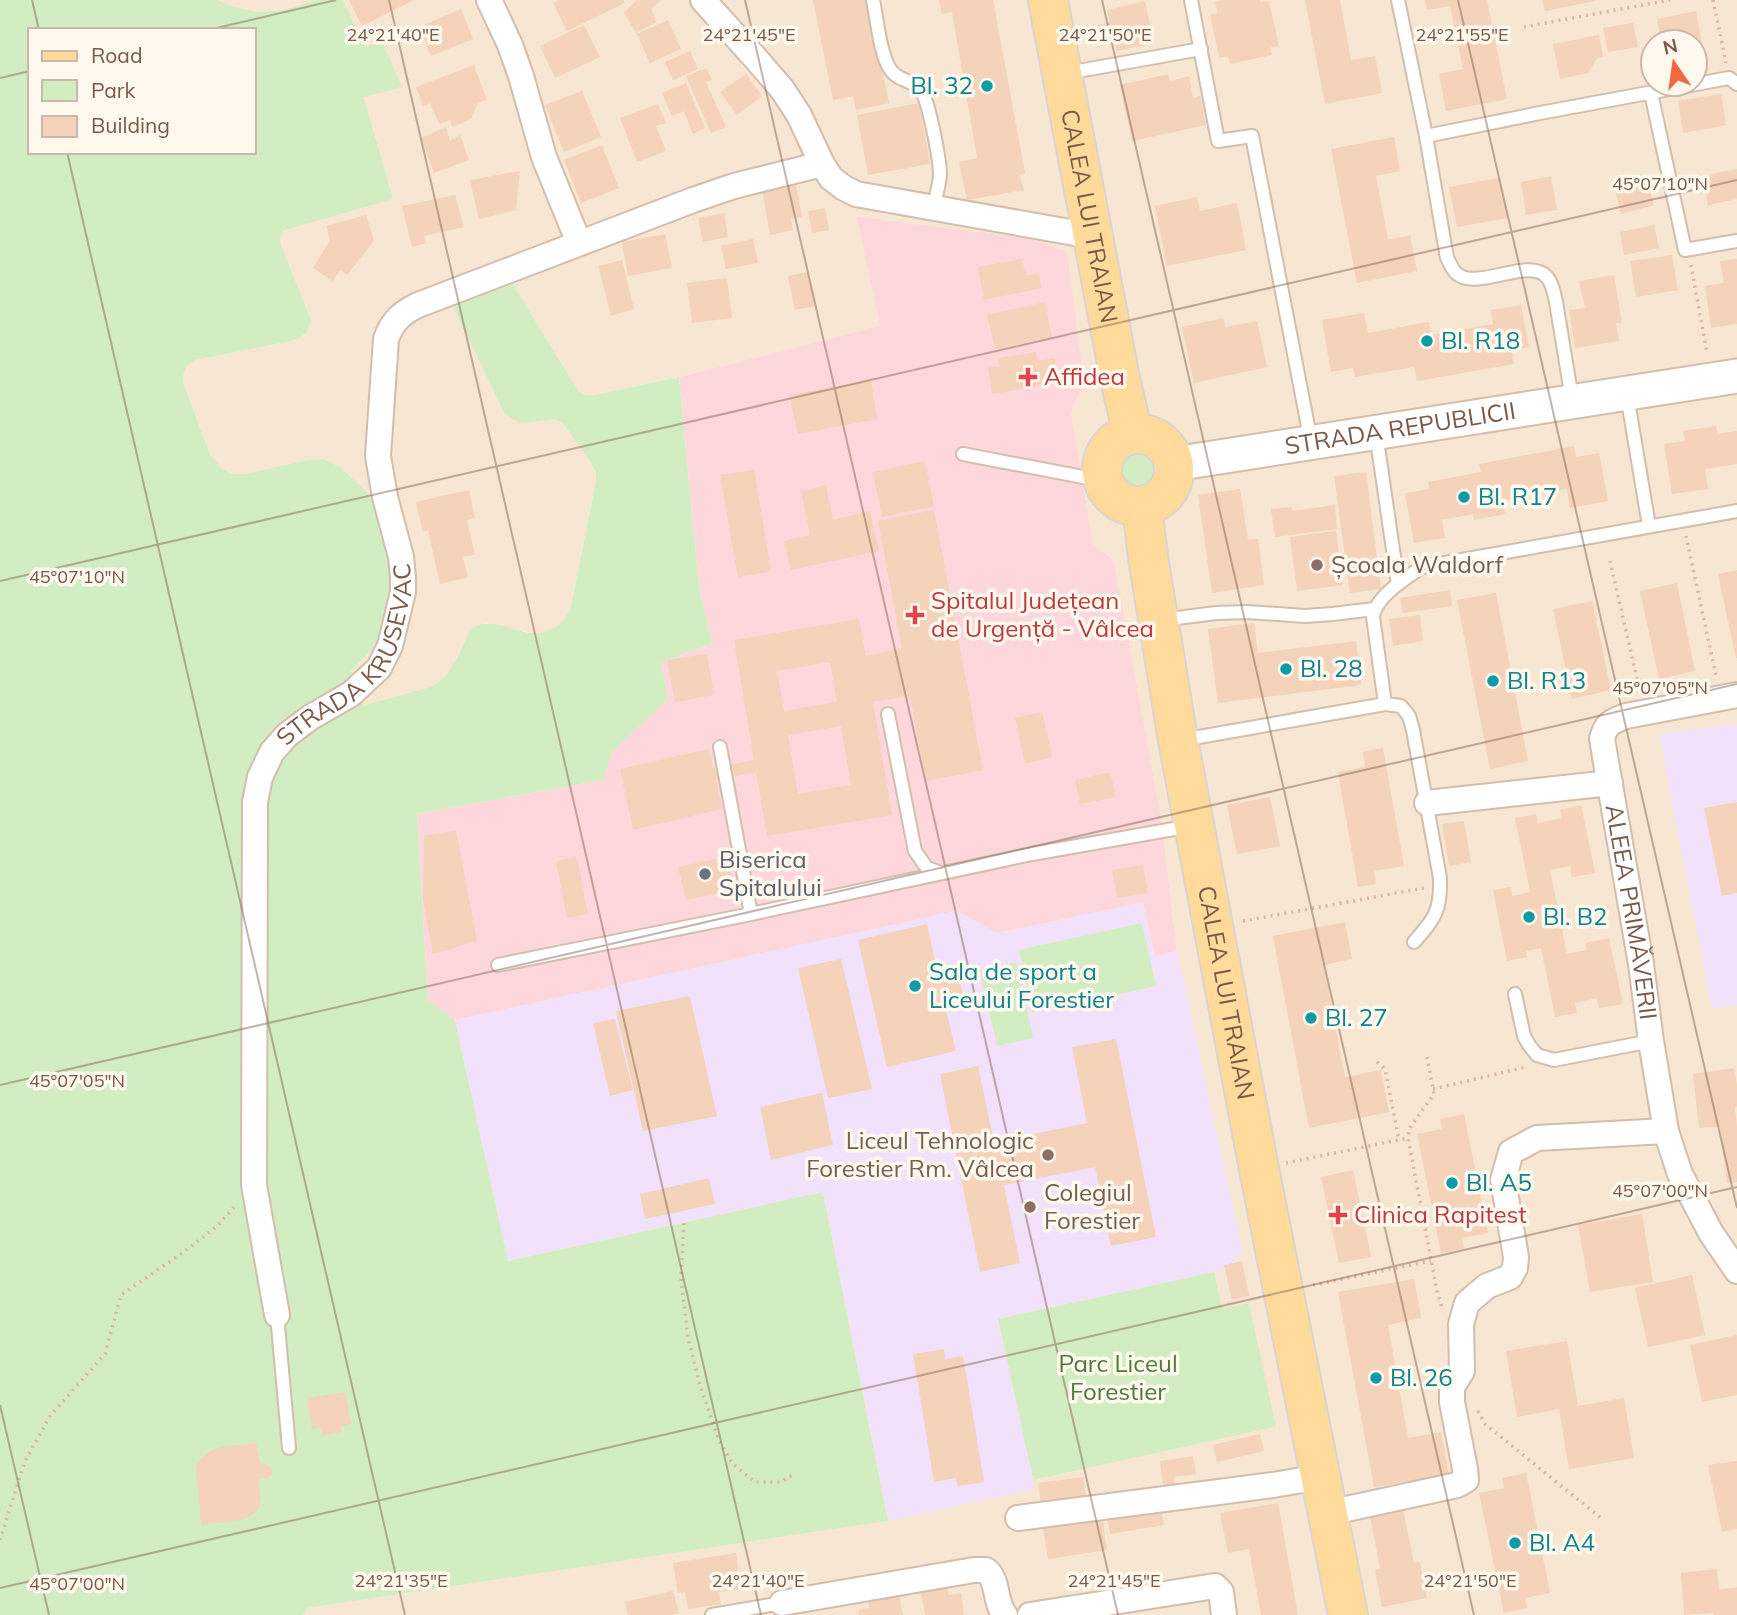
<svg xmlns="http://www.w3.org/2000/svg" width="1737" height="1615" font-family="Mulish,sans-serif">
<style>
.residential{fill:#f6e6d2;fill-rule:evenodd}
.education{fill:#f1e1fa}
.medical{fill:#fdd7db}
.green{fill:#d3edc2;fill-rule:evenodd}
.building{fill:#f5d2ba;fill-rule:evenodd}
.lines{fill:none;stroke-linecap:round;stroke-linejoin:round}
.lane-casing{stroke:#d3bdac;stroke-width:16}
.street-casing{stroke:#d3bdac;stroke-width:28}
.secondary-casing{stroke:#d6bdaa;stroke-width:37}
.primary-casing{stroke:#dcd4cf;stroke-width:42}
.path{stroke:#dbb59d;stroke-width:3.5;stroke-dasharray:2 5;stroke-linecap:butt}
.lane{stroke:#fff;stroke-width:12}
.street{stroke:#fff;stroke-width:24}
.secondary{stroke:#fff;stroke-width:33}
.primary{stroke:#ffda9b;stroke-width:38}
.ticks{fill:none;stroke:#795948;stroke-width:2;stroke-opacity:0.45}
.culture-dot{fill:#0f9aa8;stroke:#fff8ed;stroke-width:2.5}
.health-dot{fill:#e0444e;stroke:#fff8ed;stroke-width:2.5}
.education-dot{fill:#8d6e63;stroke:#fff8ed;stroke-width:2.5}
.worship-dot{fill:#6b7280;stroke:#fff8ed;stroke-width:2.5}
.labels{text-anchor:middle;stroke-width:7;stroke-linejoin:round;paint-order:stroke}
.culture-label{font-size:24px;fill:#0d838f;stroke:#fff8ed;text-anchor:start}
.street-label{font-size:24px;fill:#795948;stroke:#fff8ed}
.health-label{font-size:24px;fill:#be3a42;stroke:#fff8ed;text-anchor:start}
.education-label{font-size:24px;fill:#785e54;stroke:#fff8ed;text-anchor:start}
.worship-label{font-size:24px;fill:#5b616d;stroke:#fff8ed;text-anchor:start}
.park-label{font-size:24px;fill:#4e7a3c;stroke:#fff8ed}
.ticks-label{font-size:18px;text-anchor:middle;fill:#795948;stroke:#fff8ed;stroke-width:7;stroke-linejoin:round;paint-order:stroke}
</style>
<rect width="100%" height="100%" fill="#fef4e5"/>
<!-- residential -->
<path class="residential" d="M218,0h98l-31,10 -28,2 -26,-6z
M343,0h1394v1615h-1434l3,-7 582,-87 146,-32 -1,-9 242,-53 -26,-124 -27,6 -8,-37 24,-5 -2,-11 6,-2 -65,-303 -16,-134 -47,-256 -21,-17 -22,-132 13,-29 -226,-166 23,109 -202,51 -84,18h-10l-7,-4 -65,-107 31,135h10l9,4 28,40 5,10v8l-25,126 -4,11 -7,7 -11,7 -12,2 -51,-11 -16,7 -19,41 -7,8 -10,7 -70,19 -13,-34 22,-22 -8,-159 -25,-23 -16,-8 -16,1 -63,14h-12l-10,-5 -13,-14 -27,-73v-10l4,-7 8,-5 97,-19 12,-5 5,-8 2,-8 -30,-75 -1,-9 4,-5 109,-32 -29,-103 37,-9 -19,-45 -16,5zM1653,42h42v42h-42z"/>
<!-- education -->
<path class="education" d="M1737,724v281l-25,4 -53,-275z
M1143,902l12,54 22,-5 66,303 -7,2 2,11 -240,52 37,170 -147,32 -65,-329 -315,69 -53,-241 501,-109 43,22z"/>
<!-- medical -->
<path class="medical" d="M857,217l169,21 41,14 17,131 -13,29 22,132 21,17 47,256 16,134 -22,5 -12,-54 -145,31 -42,-22 -501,109 -27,-18 -11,-188 186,-34 8,-28 57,-53 -7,-37 51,-18 -13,-58 -20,-209 201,-51z"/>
<!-- green -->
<path class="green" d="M0,0h218l13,6 26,6 28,-2 31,-10h27l23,47 16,-6 20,46 -38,10 29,102 -110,32 -3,5 1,9 30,75c-3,14 -6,16 -19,21l-97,19c-10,6 -12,10 -12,22l27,73 13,14 10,5h12l63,-14 16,-1 16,8 25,23 14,20 18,66 -10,45 -14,28 -22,22 13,34 70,-19c20,-14 26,-35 36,-56 24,-20 56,16 84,-2 9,-6 13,-11 17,-21l25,-126v-8l-5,-10 -28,-40 -9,-4 -33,4 -8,-4 -8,-5 -52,-108 60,-22 65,107 7,4h10l84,-18 20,209 13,58 -51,18 7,37 -56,53 -9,28 -186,34 11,187 27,19 53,241 315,-69 65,329 -581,87 -4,7h-303zM30,30h224v122h-224z
M1117 470a22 22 0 1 1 44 0a22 22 0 1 1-44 0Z
M1142,923l14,63 -124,27 -13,-63z
M1016,962l17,76 -36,8 -17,-76z
M1214,1272l8,36 27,-5 27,124 -243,53 -35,-161z"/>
<!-- building -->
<path class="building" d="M349,0h65l-52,26z
M560,0h63l2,3 -58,28 -14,-28z
M637,0h25l-11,8 5,14 -20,11 -12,-21z
M813,0h55l21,103 -33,7 -3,-14 -20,4z
M939,0h54l32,173 -6,2 5,15 -57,10 -8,-38 18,-4 -25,-146 -10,2z
M1223,0h37l1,2 8,-1 10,45 -9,1 2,8 -42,9 -2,-8 -9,2 -9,-43 8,-2 -3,-11z
M1305,0h35l11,60 24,-4 7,37 -57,11z
M1425,0h62l20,99 -61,12 -7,-37 24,-5 -13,-63 -23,4z
M1542,0h53v1l-50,10z
M1145,1l9,42 -37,8 -3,-15 -13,3 -3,-14 12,-3 -3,-12z
M461,9l12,30 -42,17 -12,-29z
M1696,11l7,40 -8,2v-11h-34l-4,-23z
M668,20l13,29 -31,14 -13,-29z
M1633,23l5,24 -30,5 -5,-24z
M584,25l16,32 -45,21 -15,-32z
M1599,35l4,22 -6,1 -9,15 -28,6 -7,-35z
M690,51l8,18 -25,11 -8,-18z
M474,65l13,35 -9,3 -7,16 -19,8 -2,-7 -11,4 -9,-21 -7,3 -7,-19z
M707,68l5,12 -6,2 20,45 -15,6 -25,-57z
M746,74l16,22 -25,19 -17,-23z
M1168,74l2,7 19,-5 4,22 7,-2 6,29 -74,16 -12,-56z
M686,83l19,45 -12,6 -9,-23 -12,5 -10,-23z
M582,91l19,46 -37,15 -19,-47z
M1721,94l5,31 -43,8 -5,-32z
M919,103l11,61 -62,11 -11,-60z
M658,104l8,19 -10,3 10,25 -29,11 -17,-44z
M446,127l4,14 10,-6 9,25 -35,13 -13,-35z
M1394,137l6,34 -24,5 12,64 22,-5 7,36 -60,12 -26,-134z
M602,145l17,43 -38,15 -17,-43z
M1737,169v30l-29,6 -6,-29z
M520,171l-4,39 -37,9 -9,-39z
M1551,176l6,34 -31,5 -5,-33z
M1499,178l9,40 -51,9 -8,-40z
M1648,181l6,24 -33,9 -6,-25z
M796,183l6,34 -11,2 2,11 -23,5 -8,-46z
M455,195l9,32 -40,9 2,7 -14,4 -10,-41z
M1197,197l3,14 37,-8 9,47 -79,16 -12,-60z
M825,208l4,22 -17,3 -4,-22z
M724,213l4,24 -25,5 -5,-24z
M366,215l8,26 -27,34 -7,-5 -7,11 -20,-13 17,-28 -4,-14z
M1654,225l5,23 -35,7 -4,-23z
M665,234l7,34 -44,8 -6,-34z
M753,239l5,24 -32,6 -5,-23z
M1672,255l6,35 -42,7 -6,-36z
M1022,259l4,17 13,-3 3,15 -58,12 -6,-33z
M1737,259v65l-26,4 -6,-42 19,-3 -4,-22z
M622,260l12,49 -23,7 -13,-50z
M808,272l7,34 -20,4 -7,-34z
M1614,275l8,48h-6l3,18 -44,7 -6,-38 16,-2 -6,-27z
M727,278l5,40 -40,5 -5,-40z
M1045,302l7,35 -57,12 -8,-34z
M1521,305l8,42 -17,3 2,14 -97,17 -3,-14 -59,10 -2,-9 -22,4 -9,-52 42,-7 4,20 61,-11 2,13 62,-11 -2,-14z
M1223,318l2,9 32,-6 10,46 -73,16 -12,-56z
M1036,352l2,9 17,-3 4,25 -67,11 -4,-26 11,-2 -1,-8z
M871,380l6,39 -79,15 -9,-39z
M1716,426l1,8 20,-3v33l-32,5 3,20 -36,5 -8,-50 21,-3 -2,-10z
M1574,446l2,11 23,-4 9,48 -38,7 -3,-19 -64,12 2,13 -31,6 -1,-6 -31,6 3,18 -31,5 -9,-50 24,-4 -1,-7 53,-10 -2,-8z
M925,461l9,45 -52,11 -9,-45z
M754,470l17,101 -33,6 -18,-102z
M1366,472l15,117 -31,4 -16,-117z
M826,485l7,35 37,-9 9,40 -88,19 -7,-29 26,-6 -9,-44z
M1240,489l8,51 10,-1 6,46 -52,8 -14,-98z
M469,490l6,28 -8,2 8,35 -12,2 5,20 -28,7 -12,-54 -5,2 -7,-30z
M1335,505l2,24 -62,8 -4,-28 21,-2v4z
M934,510l49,260 -57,11 -16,-85 -37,6 19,113 -125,21 -11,-64 -40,8 6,29 -89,21 -13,-61 89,-20 4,19 41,-8 -20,-120 125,-21 7,37 36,-8 -24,-127zM830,662l7,40 -53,9 -7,-40zM841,726l10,59 -53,9 -10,-59z
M1336,531l7,54 -46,6 -7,-54z
M1737,570v88h-1l-18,-84z
M1677,583l18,88 -36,8 -19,-88z
M1450,590l2,16 -49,7 -3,-15z
M1496,593l32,168 -38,8 -33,-169z
M1592,601l19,89 -39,9 -19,-90z
M1420,615l3,26 -30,5 -4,-27z
M1254,623l4,30 98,-12 5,44 -143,18 -10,-74z
M707,654l7,41 -39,7 -8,-42z
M1042,712l10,45 -27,7 -10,-46z
M1383,748l21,118 -30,5 2,13 -18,3 -20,-115 27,-5 -2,-15z
M1110,772l6,25 -36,7 -5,-24z
M1270,797l10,49 -43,8 -10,-49z
M1737,802v91l-15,3 -18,-88z
M1581,805l14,68 -23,4 -2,-11 -20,4 17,84 20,-4 -2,-7 24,-5 14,66 -24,4 -2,-10 -22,5 2,10 -22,4 -14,-69 -15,3 1,6 -20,4 -14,-71 18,-3 1,9 18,-4 -15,-74 21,-4 2,9 24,-5 -2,-8z
M1464,821l7,41 -22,4 -7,-42z
M456,830l21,111 -44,13 -10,-55 1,-63z
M577,857l11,57 -21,4 -11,-57z
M715,859l9,1 6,8 3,11 -1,8 -5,5 -41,8 -8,-33z
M1143,865l5,28 -31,5 -5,-28z
M1345,922l7,37 -28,6 21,112 36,-7 8,42 -80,16 -36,-192z
M927,924l11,50 19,-4 7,28 -20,4 12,49 -69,16 -29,-127z
M841,959l31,130 -44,9 -30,-130z
M690,996l27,120 -74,15 -27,-120z
M615,1019l18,71 -23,6 -17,-73z
M1116,1039l40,198 -45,9 -16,-79 -91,18 16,78 -40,9 -40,-198 38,-8 16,76 93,-19 -15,-76z
M1734,1068l3,18v20l-2,2 2,18v56l-10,1 -7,-56 -21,1 -6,-54z
M822,1093l11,52 -62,15 -11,-53z
M1464,1114l24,119 -26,5 2,11 -23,4 -24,-119 25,-5 -2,-10z
M1353,1170l18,87 -32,6 -18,-86z
M709,1178l6,26 -70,15 -5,-25z
M1642,1214l11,68 -63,10 -12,-67z
M1242,1261l7,35 -17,4 -8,-35z
M1692,1275l13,60 -57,12 -13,-59z
M1414,1279l7,39 -33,7 20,113 33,-6 8,42 -75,13 -36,-195z
M1737,1335v60l-35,7 -12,-57z
M1567,1341l11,65 46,-8 10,60 -65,11 -10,-60 -42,8 -11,-66z
M944,1349l1,10 18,-3 21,126 -26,4 -2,-8 -22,4 -21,-128z
M345,1392l6,32 -10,2 1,6 -20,3 -1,-7 -9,1 -5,-31z
M1260,1434l4,17 -47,11 -4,-17z
M256,1443l4,20 6,1 6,5v6l-4,3 -10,1 3,18 -2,11 -7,7 -10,5 -41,5 -5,-56 2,-7 12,-11 11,-4z
M1193,1456l3,18 -22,3 1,8 -12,1 -3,-25z
M1737,1461v68l-15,3 -14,-67z
M1526,1473l24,120 -25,5 2,10 -23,5 -25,-120 25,-5 -2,-10z
M1083,1477l4,28 -45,6 -4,-28z
M1278,1503l20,112h-37l-12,-66 -21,4 -8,-40z
M1161,1509l3,16 -54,9 -3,-17z
M1403,1509l11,54 6,-1 7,36 -45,9 -7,-37 5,-2 -10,-52z
M1102,1518l5,32 -59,9 -5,-32z
M736,1553l5,36 -22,3 2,12 -33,5 -3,-17 -7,1 -5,-30z
M1717,1569l2,21 18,-3v28h-23v-2l-30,2 -3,-42z
M947,1587l2,8 12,-2 3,22h-39l-4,-24z
M673,1591l6,22 -9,2h-42l-3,-13z
M899,1594l4,21h-44l-1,-5 11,-2 -1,-8z"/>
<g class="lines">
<defs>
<path id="lane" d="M873,0c4,19 7,54 17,69 7,12 23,11 31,21 8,12 19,70 19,85 -1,11 -4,22 -7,32
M1191,0l27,141 34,-5 59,306
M1398,0l28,136 21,122c3,5 5,11 9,15 20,19 71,-16 90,3 7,7 8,18 10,26l16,97
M1067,73l134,-24
M1651,93l34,157 52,-9
M1426,136l114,-23 189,-35 8,6
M1627,395l22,131
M1376,433l22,151
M963,454l141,27
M1162,620l54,-7 31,-1 58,4 28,-2 41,-5
M1385,704l-12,-87c2,-20 33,-39 49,-50l315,-56
M888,714l27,137 12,17 14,5
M1182,740l203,-36 16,2 8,10 4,14 27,148c1,33 -5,40 -26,64
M720,747l31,167
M498,965l253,-51 281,-60 159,-28
M1515,994l9,42 5,9 8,10 17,5 97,-19
M277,1315l12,133
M712,1615l70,-12"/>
<g id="street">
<path d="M489,0l21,45 11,31 23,81 35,86"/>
<path d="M703,0l54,60 25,29 17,26 23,49 9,14 13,10 12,6 236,42"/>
<path id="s1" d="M1737,695l-111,21c-15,6 -20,7 -24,23l39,225 10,77 15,90 14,43 31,59 26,38"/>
<path d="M1427,803l183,-20"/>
<path id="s2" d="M277,1315l-23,-130 1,-383 5,-25 12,-25 15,-17 24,-18 40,-23 28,-26 11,-22 13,-54v-15l-2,-20 -16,-60 -7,-41 8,-117c6,-17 15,-26 32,-34l275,-105 41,-14 88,-22"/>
<path d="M1328,1513l129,-28 9,-5 -1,-11 -13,-67v-15l10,-16 -1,-47 6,-21 20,-17 23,-9 5,-9 1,-11 -13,-77 8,-28 26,-14 129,-7"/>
<path d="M1018,1518l255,-33 47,-8"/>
<path d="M782,1603l192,-33h12c13,10 8,32 19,45"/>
<path d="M1030,1615l185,-29 6,6 3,23"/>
</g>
<g id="secondary">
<path id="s3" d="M1174,464l563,-88"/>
</g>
<g id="primary">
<path id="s4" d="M1048,0l72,379 13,55"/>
<circle cx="1138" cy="470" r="36"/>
<path id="s5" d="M1142,506l6,51 30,183 81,429 89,446"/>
</g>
</defs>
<!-- lane casing -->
<use href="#lane" class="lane-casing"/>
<!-- street casing -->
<use href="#street" class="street-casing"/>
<!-- secondary casing -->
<use href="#secondary" class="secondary-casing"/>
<!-- primary casing -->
<use href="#primary" class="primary-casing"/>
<!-- path -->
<path class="path" d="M1713,0l13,63
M1524,27l146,-27
M1691,265l16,88
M1686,536l30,140
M1610,561l30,131
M1243,921l181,-33
M1427,1057l7,37 -25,35 -1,9 29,153 5,17
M1377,1062l8,7 14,71
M1433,1089l93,-22
M1286,1163l122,-25
M684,1223l-3,56 7,59 12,47 19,56 13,22 23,19h27l13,-9
M1313,1285l118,-24
M1478,1411l7,13 117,95
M0,1540l25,-79 25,-45 55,-62 16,-59 64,-44 31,-24 20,-22"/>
<!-- lane -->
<use href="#lane" class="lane"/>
<!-- street -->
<use href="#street" class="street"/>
<!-- secondary -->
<use href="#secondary" class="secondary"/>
<!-- primary -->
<use href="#primary" class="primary"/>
</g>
<!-- ticks -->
<path class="ticks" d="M32,0l7,30M389,0l372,1615M745,0l373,1615M1102,0l372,1615M1458,0l279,1208M208,30l128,-30M0,78l30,-7M67,152l338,1463M0,581l1737,-401M0,1085l1737,-401M0,1405l49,210M0,1588l1737,-401"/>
<!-- markers -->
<g class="culture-dot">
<circle cx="987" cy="86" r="7"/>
<circle cx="1427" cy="341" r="7"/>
<circle cx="1464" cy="497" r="7"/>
<circle cx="1286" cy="669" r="7"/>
<circle cx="1493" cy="681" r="7"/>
<circle cx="1529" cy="917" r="7"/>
<circle cx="915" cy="986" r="7"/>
<circle cx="1311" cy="1018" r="7"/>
<circle cx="1452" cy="1183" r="7"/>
<circle cx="1376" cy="1378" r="7"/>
<circle cx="1515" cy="1543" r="7"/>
</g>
<g class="health-dot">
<path d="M1024.5 366.5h7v7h7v7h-7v7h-7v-7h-7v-7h7z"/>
<path d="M911.5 604.5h7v7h7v7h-7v7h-7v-7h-7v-7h7z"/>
<path d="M1334.5 1204.5h7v7h7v7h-7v7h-7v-7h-7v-7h7z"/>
</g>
<g class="education-dot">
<circle cx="1317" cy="565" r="7"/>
<circle cx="1048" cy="1155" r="7"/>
<circle cx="1030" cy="1207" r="7"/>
</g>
<circle class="worship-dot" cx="705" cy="874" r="7"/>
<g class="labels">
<!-- culture labels -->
<g class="culture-label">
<text x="973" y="94" text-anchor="end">Bl. 32</text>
<text x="1441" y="349">Bl. R18</text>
<text x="1478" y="505">Bl. R17</text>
<text x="1300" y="677">Bl. 28</text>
<text x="1507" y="689">Bl. R13</text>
<text x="1543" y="925">Bl. B2</text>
<text x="929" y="980">Sala de sport a<tspan x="929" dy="28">Liceului Forestier</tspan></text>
<text x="1325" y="1026">Bl. 27</text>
<text x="1466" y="1191">Bl. A5</text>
<text x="1390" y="1386">Bl. 26</text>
<text x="1529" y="1551">Bl. A4</text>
</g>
<!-- street labels -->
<g class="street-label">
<text dy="8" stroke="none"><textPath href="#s4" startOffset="220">CALEA LUI TRAIAN</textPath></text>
<text dy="8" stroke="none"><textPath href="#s3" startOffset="229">STRADA REPUBLICII</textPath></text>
<text dy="8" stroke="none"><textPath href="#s2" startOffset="698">STRADA KRUSEVAC</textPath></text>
<text dy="8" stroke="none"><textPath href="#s1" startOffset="324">ALEEA PRIMĂVERII</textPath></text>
<text dy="8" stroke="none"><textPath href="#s5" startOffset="494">CALEA LUI TRAIAN</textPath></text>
</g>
<!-- health labels -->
<g class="health-label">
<text x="1044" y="385">Affidea</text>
<text x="931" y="609">Spitalul Județean<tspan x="931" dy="28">de Urgență - Vâlcea</tspan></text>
<text x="1354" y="1223">Clinica Rapitest</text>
</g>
<!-- education labels -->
<g class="education-label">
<text x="1331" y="573">Școala Waldorf</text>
<text x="1034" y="1149" text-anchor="end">Liceul Tehnologic<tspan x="1034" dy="28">Forestier Rm. Vâlcea</tspan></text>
<text x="1044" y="1201">Colegiul<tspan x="1044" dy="28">Forestier</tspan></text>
</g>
<!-- worship labels -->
<g class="worship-label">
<text x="719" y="868">Biserica<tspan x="719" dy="28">Spitalului</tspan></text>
</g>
<!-- park labels -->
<g class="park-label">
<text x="1118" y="1372">Parc Liceul<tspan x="1118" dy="28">Forestier</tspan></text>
</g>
</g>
<g class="ticks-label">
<text x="393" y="41">24°21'40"E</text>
<text x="749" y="41">24°21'45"E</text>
<text x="1105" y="41">24°21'50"E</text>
<text x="1462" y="41">24°21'55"E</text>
<text x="1660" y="190">45°07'10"N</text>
<text x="77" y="583">45°07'10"N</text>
<text x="1660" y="694">45°07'05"N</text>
<text x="77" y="1087">45°07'05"N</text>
<text x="1660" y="1197">45°07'00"N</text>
<text x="401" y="1587">24°21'35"E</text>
<text x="758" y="1587">24°21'40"E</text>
<text x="1114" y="1587">24°21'45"E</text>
<text x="1470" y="1587">24°21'50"E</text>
<text x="77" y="1590">45°07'00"N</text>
</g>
<!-- legend -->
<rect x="28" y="28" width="228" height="126" fill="#fff8ed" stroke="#c9b8ab" stroke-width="2"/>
<rect x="42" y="51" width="35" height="10" fill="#ffda9b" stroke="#c9b8ab" stroke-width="2"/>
<text x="91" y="63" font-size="21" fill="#795948">Road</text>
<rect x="42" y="80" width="35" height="21" fill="#d3edc2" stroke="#c9b8ab" stroke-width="2"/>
<text x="91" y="98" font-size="21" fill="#795948">Park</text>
<rect x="42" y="116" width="35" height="21" fill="#f5d2ba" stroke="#c9b8ab" stroke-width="2"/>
<text x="91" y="133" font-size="21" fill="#795948">Building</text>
<!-- north arrow -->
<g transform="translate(1674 63) rotate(347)"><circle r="33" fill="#fff8ed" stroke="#c9b8ab" stroke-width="2"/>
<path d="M0-5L12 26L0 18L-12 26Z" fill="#f16941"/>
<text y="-10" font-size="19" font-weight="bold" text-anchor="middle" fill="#795948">N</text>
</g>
</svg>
